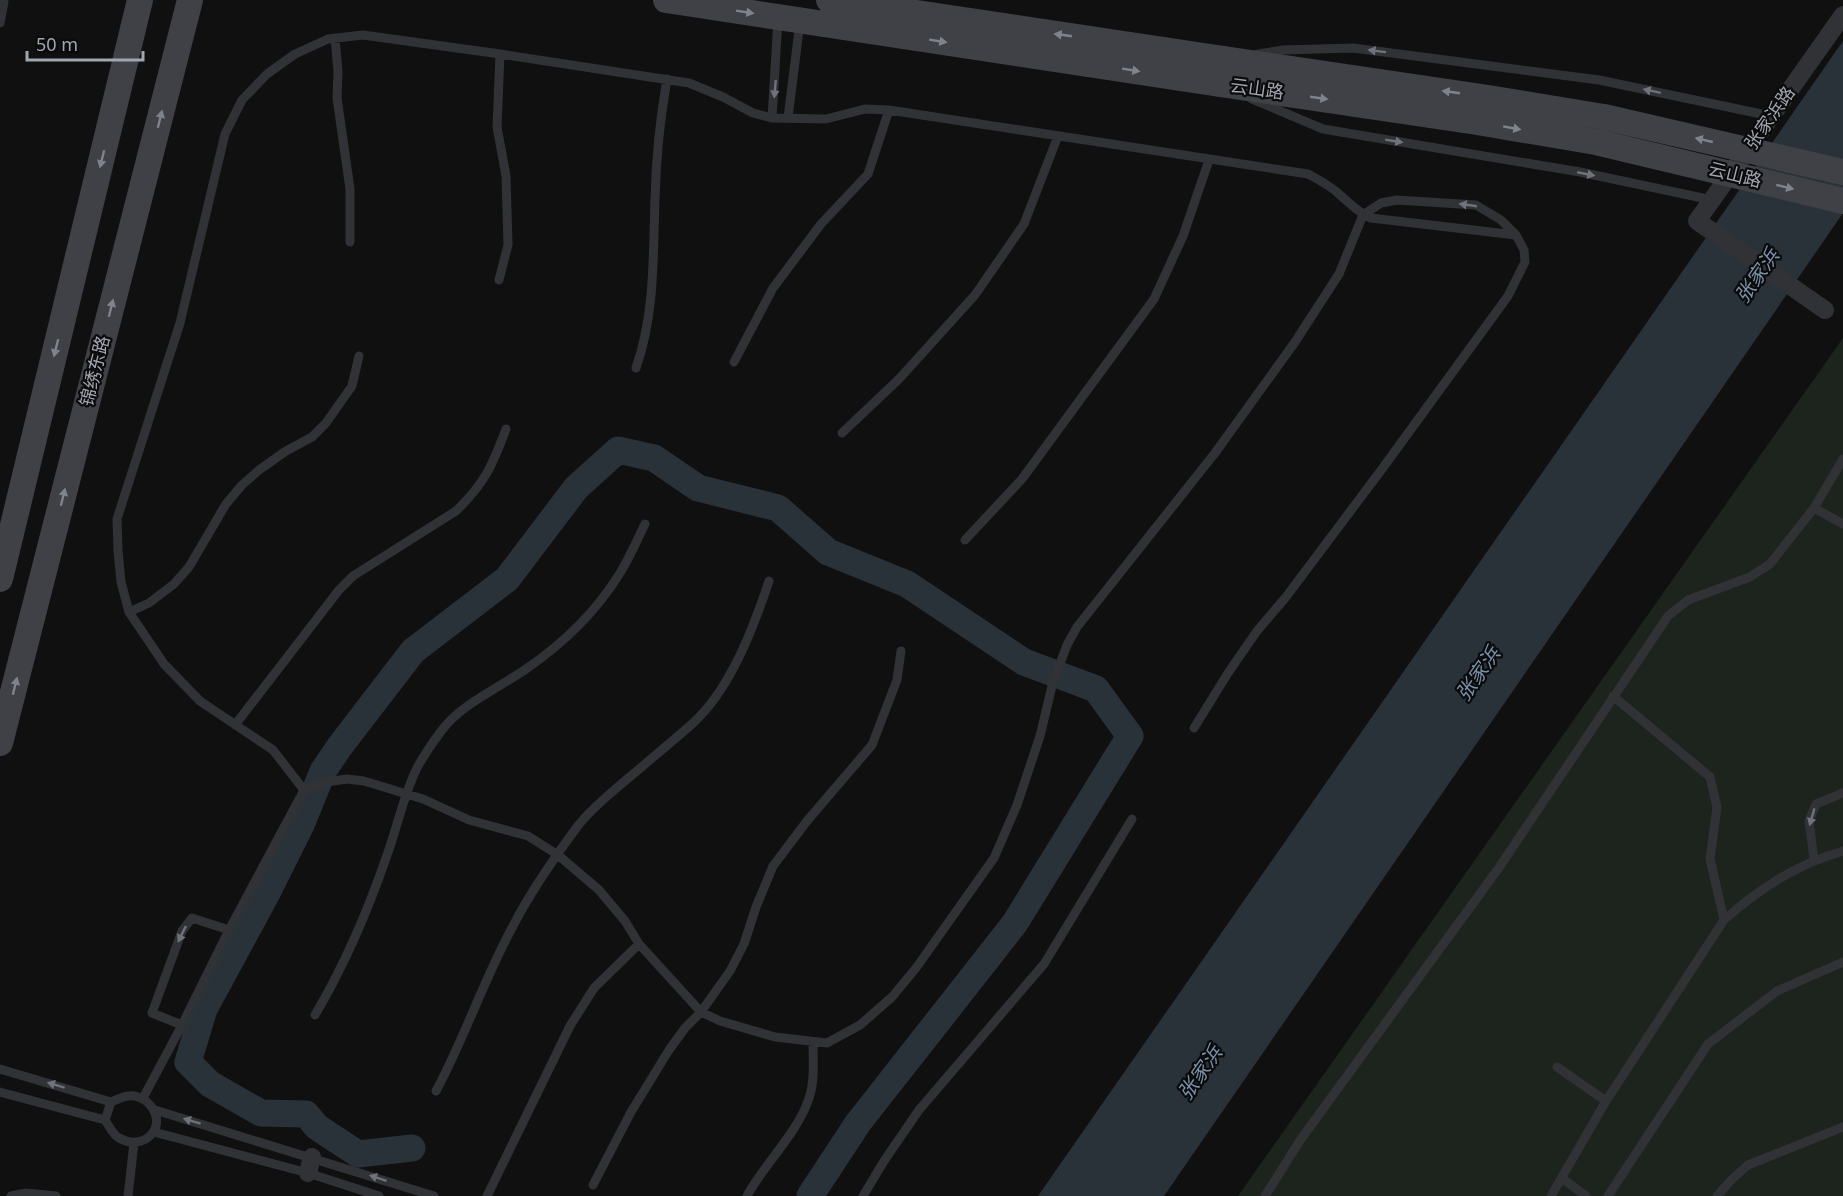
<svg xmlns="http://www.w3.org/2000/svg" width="1843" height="1196" font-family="'Noto Sans','Noto Sans SC',sans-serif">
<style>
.green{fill:#1d241e}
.water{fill:#2a3239}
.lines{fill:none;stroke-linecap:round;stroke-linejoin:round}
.river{stroke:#2a3239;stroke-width:27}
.lane{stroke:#313236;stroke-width:9}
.street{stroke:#313236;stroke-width:18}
.secondary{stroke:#3f4146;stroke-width:26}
.secondary-bridge{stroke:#3f4146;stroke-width:26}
.oneway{fill:#7f838c}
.oneway2{fill:#6f727a}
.labels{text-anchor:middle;stroke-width:4.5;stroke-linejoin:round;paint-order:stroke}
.street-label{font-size:18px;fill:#a2a6b1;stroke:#0b0b0c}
.water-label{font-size:20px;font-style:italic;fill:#7a92ab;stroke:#0b0b0c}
</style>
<rect width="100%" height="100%" fill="#101011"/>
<!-- green -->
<path class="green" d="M1843,338v858h-605z"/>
<!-- water -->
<path class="water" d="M1843,41v172l-679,983h-126z"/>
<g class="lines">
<!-- river -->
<path class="river" d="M412,1148l-54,6 -41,-27 -11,-13 -45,-1 -51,-29 -22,-22 16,-53 64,-118 33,-66 22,-54 17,-25 73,-95 94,-72 69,-91 42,-38 36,8 44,30 80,20 50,44 79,32 117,78 72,27 34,47 -115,187 -157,200 -48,73"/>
<!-- lane -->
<path class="lane" d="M0,23l4,-21
M335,38l3,33 -1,27 13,91v53
M1258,54l25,-4 70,-2 246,32 172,36
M1252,99l71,30 257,43 132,28
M772,118l6,-99
M788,118l12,-96
M499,280l9,-35 -2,-69 -9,-49 3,-73
M734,362l39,-74 48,-64 47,-50 21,-64
M636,368c19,-54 17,-112 19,-169 1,-41 5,-80 12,-120
M842,433l57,-54 76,-84 49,-71 34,-88
M1814,508l29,16
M965,540l57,-61 132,-180 29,-63 26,-76
M129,612l20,-9 25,-19 15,-17 37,-63 16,-19 17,-15 27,-19 26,-14 14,-14 26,-37 7,-30
M235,725l104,-135 14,-14 103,-65c29,-28 36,-45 50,-82
M304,790l-31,-40 -73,-49 -36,-37 -35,-52 -8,-30 -3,-31 -1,-32 63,-196 45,-189 17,-34 25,-26 28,-20 33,-15 35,-4 137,19 189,29 34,14 30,16 19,5 54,1 39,-10 24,1 419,64c11,6 23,12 32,21 11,9 18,18 31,23l145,17
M1814,859l-5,-38 7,-17 27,-11
M1724,920c36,-32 73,-56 119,-69
M315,1015c29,-49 52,-102 71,-157 11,-29 17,-62 31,-90 7,-13 16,-26 25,-38 18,-25 58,-43 84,-61 38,-26 70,-57 94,-96 10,-16 17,-33 25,-49
M182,1025l-30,-12 30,-82 10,-13 37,12
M1557,1067l49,34
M0,1069l111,33
M436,1091c29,-54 48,-112 77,-165 18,-35 41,-68 64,-99 12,-16 28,-29 42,-41 25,-21 49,-41 73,-62 38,-34 61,-95 77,-143
M0,1092l105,28c4,6 8,15 14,18 26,15 53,-14 27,-37 -4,-3 -12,-6 -17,-5 -6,0 -13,4 -18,6l-6,18
M143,1098l39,-73 47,-95 75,-140 22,-8 21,-3 17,2 59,18 46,21 59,16 30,19 41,35 26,31 14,23 62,68 19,9 55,16 52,6 33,-18 32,-28 24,-29 78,-110 23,-53 23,-69 13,-54 14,-37 10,-18 138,-174 80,-111 44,-68 24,-59 18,-12 16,-3 79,5 25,15 15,15 8,15 1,12 -17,34 -126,173 -96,128 -29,34 -29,42 -34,55
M155,1110l279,86
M154,1132l154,41 71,23
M1563,1179l23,17
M593,1185l38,-73 38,-62 16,-22 16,-16 29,-41 14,-27 12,-37 17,-41 34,-45 65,-76 25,-65 4,-29
M11,1196l15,-3 30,3
M128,1196l6,-53
M487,1196l83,-170 24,-38 45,-44
M747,1196c17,-32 51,-63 62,-98 6,-17 4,-38 4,-56
M863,1196l21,-35 35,-51 125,-146 88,-145
M1265,1196l36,-57 197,-270 170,-253 20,-16 62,-23 20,-13 44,-56 29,-49
M1551,1196l55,-95 118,-181 -14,-61 7,-52 -7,-30 -97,-81
M1608,1196l100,-152 69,-53 66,-29
M1717,1196l14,-16 17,-15 95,-38"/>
<!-- street -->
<path class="street" d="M1825,310l-128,-89 146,-206
M308,1173l4,-16"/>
<!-- secondary -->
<path class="secondary" d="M666,0l554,84
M829,0l395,59
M0,579l140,-579
M0,743l190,-743"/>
<!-- secondary-bridge -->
<path class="secondary-bridge" d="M1224,59l258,38 122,20 239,55
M1220,84l257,38 119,20 247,59"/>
</g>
<!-- one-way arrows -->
<defs><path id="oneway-solid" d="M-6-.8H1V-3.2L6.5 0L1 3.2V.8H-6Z" transform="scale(1.5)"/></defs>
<g class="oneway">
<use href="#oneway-solid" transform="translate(745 12) rotate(9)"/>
<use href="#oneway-solid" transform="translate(1063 35) rotate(-172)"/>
<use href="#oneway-solid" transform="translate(938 41) rotate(9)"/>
<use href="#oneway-solid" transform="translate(1131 70) rotate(9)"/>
<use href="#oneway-solid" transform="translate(1451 92) rotate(-172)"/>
<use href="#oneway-solid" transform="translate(1319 98) rotate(8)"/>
<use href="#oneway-solid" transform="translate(160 119) rotate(-76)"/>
<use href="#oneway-solid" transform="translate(1512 128) rotate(10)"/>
<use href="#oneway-solid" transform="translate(1704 140) rotate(-167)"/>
<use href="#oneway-solid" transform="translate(102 159) rotate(104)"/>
<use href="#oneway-solid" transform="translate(1785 187) rotate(14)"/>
<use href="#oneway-solid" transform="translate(111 308) rotate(-76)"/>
<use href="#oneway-solid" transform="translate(56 348) rotate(104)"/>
<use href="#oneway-solid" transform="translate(63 497) rotate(-76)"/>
<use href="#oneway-solid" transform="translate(15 686) rotate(-76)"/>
</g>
<g class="oneway2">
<use href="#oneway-solid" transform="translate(1377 51) rotate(-173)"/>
<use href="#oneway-solid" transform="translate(775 89) rotate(95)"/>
<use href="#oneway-solid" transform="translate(1652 91) rotate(-168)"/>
<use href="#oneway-solid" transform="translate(1394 141) rotate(9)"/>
<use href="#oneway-solid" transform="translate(1586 174) rotate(11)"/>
<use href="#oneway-solid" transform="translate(1468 205) rotate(-172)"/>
<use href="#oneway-solid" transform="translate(1812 817) rotate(106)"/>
<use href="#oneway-solid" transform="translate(182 934) rotate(116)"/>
<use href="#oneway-solid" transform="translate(56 1085) rotate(-163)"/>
<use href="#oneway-solid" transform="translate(192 1121) rotate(-163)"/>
<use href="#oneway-solid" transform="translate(378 1178) rotate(-162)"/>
</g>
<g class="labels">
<!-- street labels -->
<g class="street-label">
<text transform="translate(1257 89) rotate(8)" y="6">云山路</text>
<text transform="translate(1770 118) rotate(-55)" y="6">张家浜路</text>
<text transform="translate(1735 175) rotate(14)" y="6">云山路</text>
<text transform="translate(95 371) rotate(-76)" y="6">锦绣东路</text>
</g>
<!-- water labels -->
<g class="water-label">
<text transform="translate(1757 276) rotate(-55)" y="7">张家浜</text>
<text transform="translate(1478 674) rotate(-55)" y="7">张家浜</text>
<text transform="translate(1200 1073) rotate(-55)" y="7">张家浜</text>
</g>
</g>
<!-- scale -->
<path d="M27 51v9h116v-9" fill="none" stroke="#a2a6b1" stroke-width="3"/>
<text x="36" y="51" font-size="18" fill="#a2a6b1" stroke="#0b0b0c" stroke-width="4.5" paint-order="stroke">50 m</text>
</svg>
